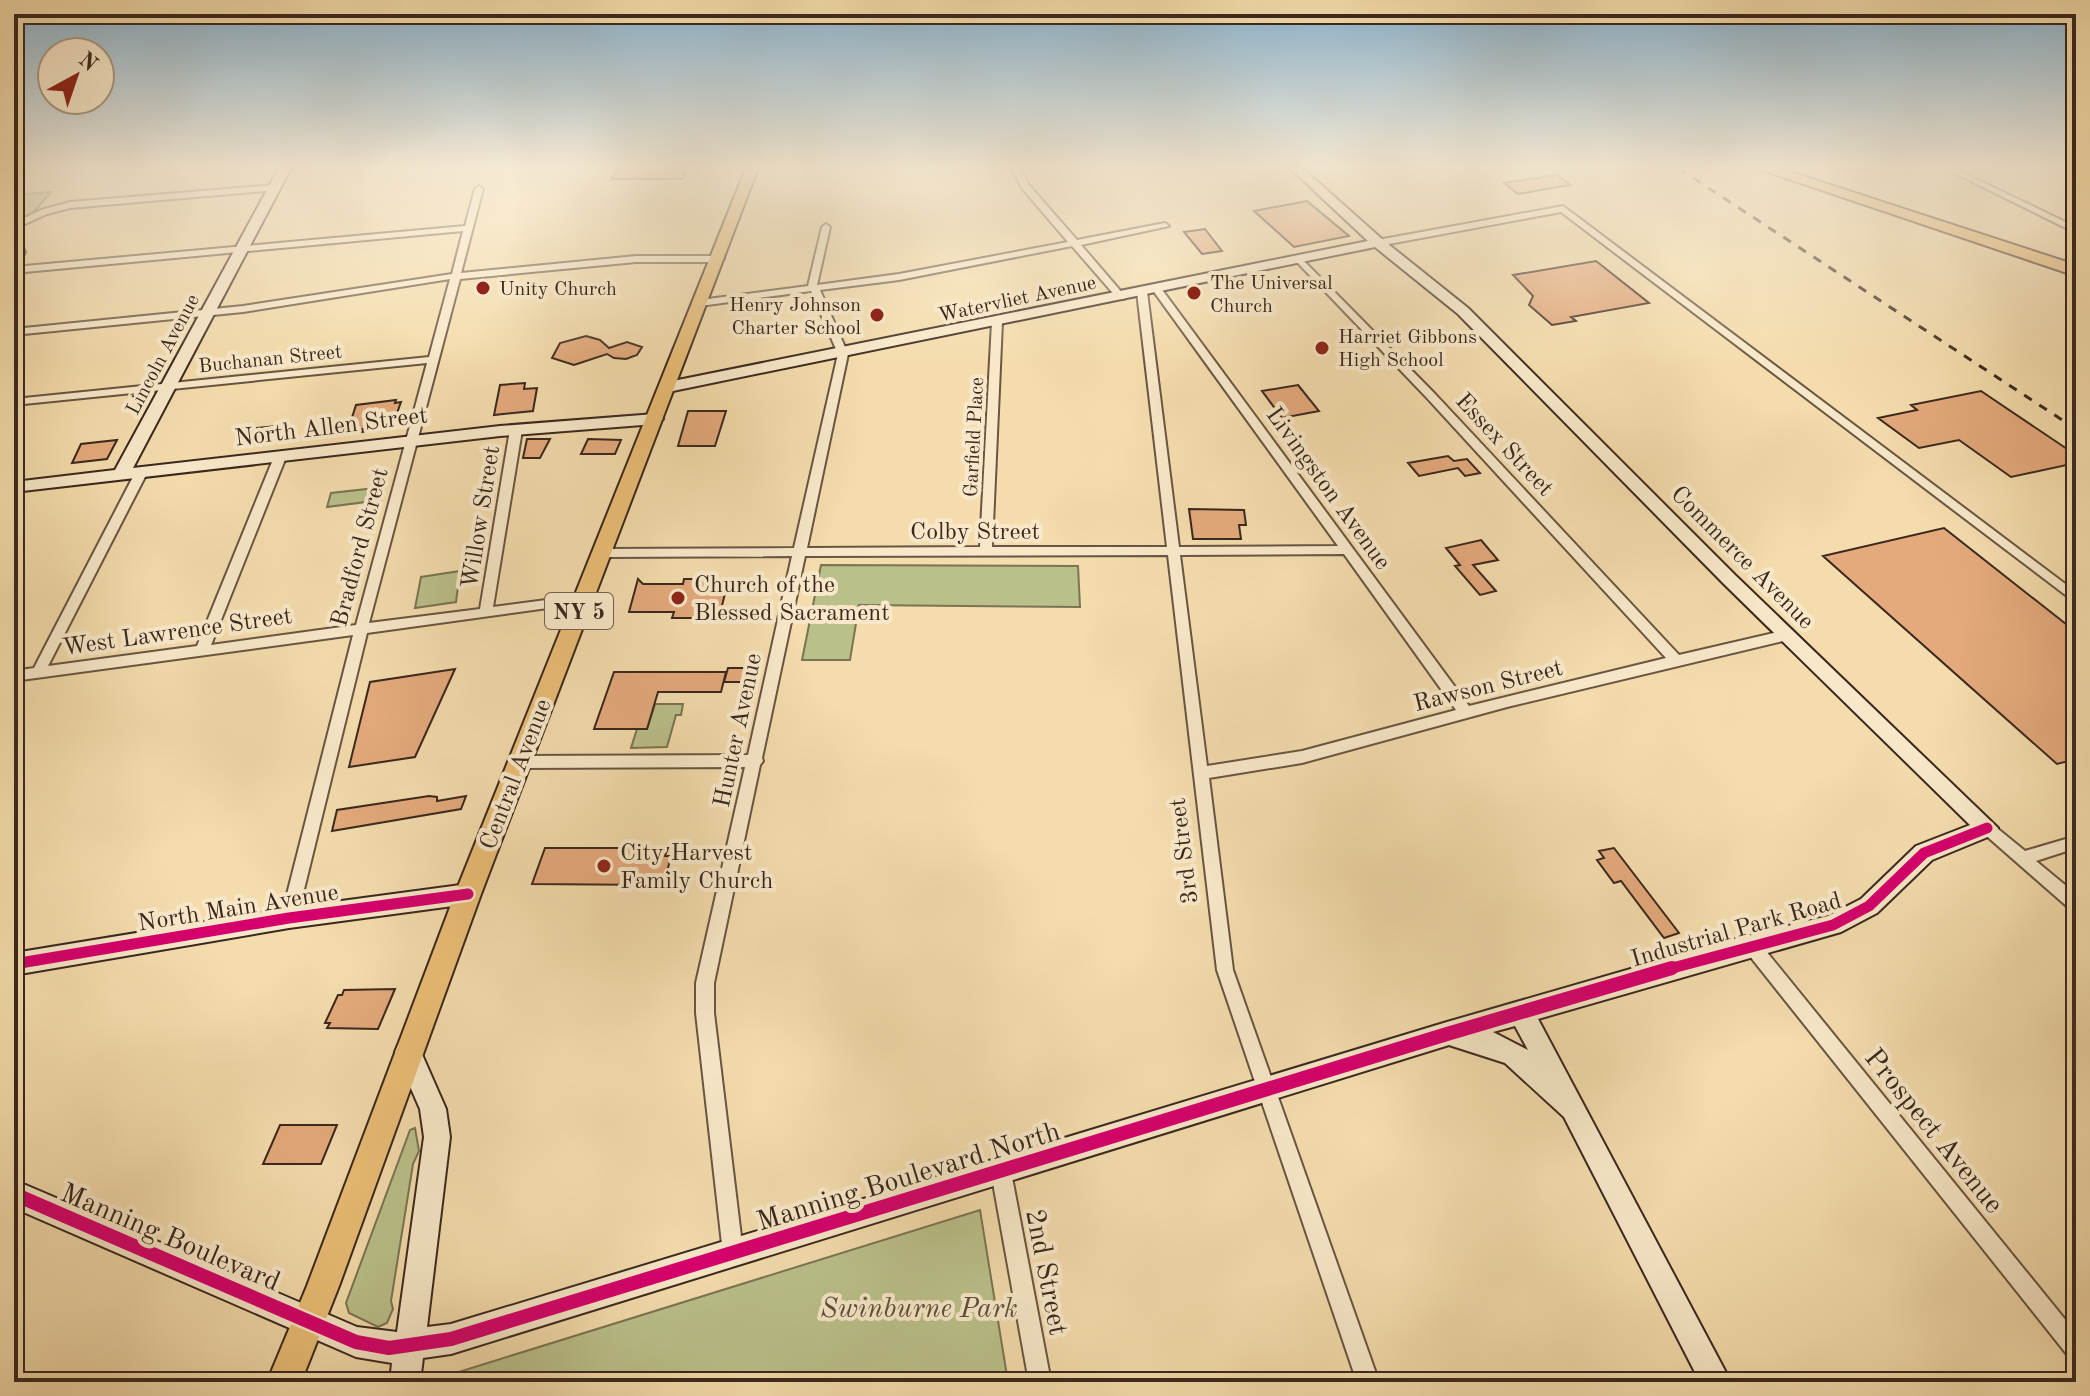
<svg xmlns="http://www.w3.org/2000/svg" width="2090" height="1396" font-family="'Old Standard TT',serif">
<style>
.green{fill:#bac08a;stroke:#7a7454;stroke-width:2}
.building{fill:#e4aa7c;stroke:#3a281e;stroke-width:2}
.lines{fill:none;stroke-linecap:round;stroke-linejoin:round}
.street-casing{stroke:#685542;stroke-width:4}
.secondary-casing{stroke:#3a281e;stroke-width:4}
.primary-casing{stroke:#3a281e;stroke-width:4}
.highway-casing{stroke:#3a281e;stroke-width:4}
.street{fill:#f8e8c9;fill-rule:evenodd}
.secondary{fill:#f8e8c9;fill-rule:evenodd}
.primary{fill:#eabe76;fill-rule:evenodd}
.highway{fill:#eabe76;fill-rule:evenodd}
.rail{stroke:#3a281e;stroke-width:3;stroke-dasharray:9 9;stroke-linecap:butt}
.cycleway-far1-casing{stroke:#f8e8c9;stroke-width:16}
.cycleway-casing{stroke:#f8e8c9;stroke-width:19}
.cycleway-far1{stroke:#d6006c;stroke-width:11}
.cycleway{stroke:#d6006c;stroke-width:14}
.poi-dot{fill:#8f2418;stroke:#f8e8c9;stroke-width:3}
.labels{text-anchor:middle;stroke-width:8;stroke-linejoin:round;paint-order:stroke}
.far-poi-label{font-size:20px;fill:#3a281e;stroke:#f8e8c9;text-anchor:start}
.far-street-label{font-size:20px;fill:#3a281e;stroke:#f8e8c9}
.shield{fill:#f8e8c9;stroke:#736251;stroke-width:2}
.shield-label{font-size:22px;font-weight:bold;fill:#3a281e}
.street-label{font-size:24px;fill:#3a281e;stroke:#f8e8c9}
.poi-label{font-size:24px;fill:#3a281e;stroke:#f8e8c9;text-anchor:start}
.near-street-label{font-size:28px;fill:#3a281e;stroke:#f8e8c9}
.near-park-label{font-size:28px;font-style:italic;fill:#5a4e39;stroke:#f8e8c9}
</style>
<rect width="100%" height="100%" fill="#f4dcac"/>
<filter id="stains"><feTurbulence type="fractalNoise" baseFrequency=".0025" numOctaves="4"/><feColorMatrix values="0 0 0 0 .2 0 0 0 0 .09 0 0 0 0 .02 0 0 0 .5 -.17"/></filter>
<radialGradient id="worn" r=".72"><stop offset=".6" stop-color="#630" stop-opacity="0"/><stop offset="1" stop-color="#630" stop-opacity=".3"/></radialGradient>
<!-- green -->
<path class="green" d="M51,192l-18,21 -19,9v-27z
M385,487l-4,13 -54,7 4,-14z
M821,565l257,1 2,41 -221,-2 -9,55h-48z
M460,571l-4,31 -41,6 6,-31z
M655,704h28l-2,11h-5l-9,32 -36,1 6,-19h10z
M415,1128l4,23 -6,13 -22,137 2,8 -6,14 -9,4 -29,-14 -3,-10 64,-173z
M980,1210l28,172h-560l1,-7z"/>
<!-- building -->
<path class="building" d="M619,168h69l-6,11h-70z
M1557,175l13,10 -52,9 -14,-11z
M1307,201l42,35 -55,11 -40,-36z
M1205,229l17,22 -20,3 -18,-22z
M1596,261l53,42 -78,14 5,4 -24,4 -23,-20 4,-9 -20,-21z
M586,336l14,4 9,8 18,-6 15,5 -5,8 -11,4 -12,-1 -7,-4 -33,11 -22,-7 8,-15z
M525,383l-1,6 13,-1 -4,23 -39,4 6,-30z
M1298,385l21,26 -37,7 -20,-27z
M1981,391l95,64v8l-65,14 -52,-37 -40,8 -41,-30 39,-8 -6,-5z
M396,400l-1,3 6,-1 -9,25 -30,5 1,-3 -15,1 8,-25z
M688,411h38l-11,35h-37z
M279,426l-5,16 -23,3 6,-17z
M527,439h23l-10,19h-17z
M588,439l33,1 -6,14h-34z
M117,440l-10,19 -35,4 9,-19z
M1448,456l6,5 13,-2 13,14 -15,3 -7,-8 -39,8 -11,-13z
M1189,509l55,1 2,15h-7l2,14h-48z
M1944,528l132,104v127l-19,5 -234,-208z
M1481,540l17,20 -25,5 23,26 -16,4 -25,-29 5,-1 -14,-17z
M638,579l5,5h40l1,-5h33l-2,6h12l-8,33h-47l2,-6h-45z
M728,668h21l-3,14h-22z
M455,669l-40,88 -66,10 21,-85z
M614,672h112l-5,20h-63l-11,37h-53z
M429,796l8,1v4l29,-5 -5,13 -129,22 5,-21z
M545,848h123l-3,8h6l-5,20h-8l-2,9 -124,-1z
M1614,848l65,85 -15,5 -43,-57 -7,2 -17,-23 7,-2 -5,-7z
M395,989l-17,40 -51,-1 3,-5h-5l13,-28h4l2,-5z
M280,1125h57l-16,39h-58z"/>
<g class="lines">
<defs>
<path id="street" d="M1012,168h8l8,16 49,56 88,-17 4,3 -88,19 43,50v4h-6l-46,-53 -173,34 -79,10 28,64 -41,194 173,-1 12,-225 5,-3 5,3 -10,225h175l-30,-255 5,-3 5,3 32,255 159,-1 -186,-257 5,-3 3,1 309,419 197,-48 -239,-260 -131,-137v-4l3,-1 136,138 244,261 108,-25 7,5 -7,5 -280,67 -205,56 -93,15 24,192 146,412h-22l-140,-412 -49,-415 -363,1 -43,202 1,3 -3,4 -46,218v30l29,240 -3,7 -7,3 -7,-3 -3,-7 -27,-240v-30l49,-216 -225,1 -5,-2 -2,-4 2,-4 5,-2 228,-1 44,-199 -189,1 -6,-4 6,-4 191,-1 44,-194 -27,-63 -111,15 -5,-3 5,-3 108,-14 14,-59 4,-3 4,3 -13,58 82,-11 169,-32 -47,-55zM1344,554l112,156 -154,41 -95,15 -27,-211z
M1944,168h9l123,59v6z
M274,185l3,1v4l-207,18 -23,6 -33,15v-6l27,-13 29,-8z
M479,186l4,3 -22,84 175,-17h83l5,3 -5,3h-83l-176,17 -91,344 111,-14 30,-179 6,-3 6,3 -29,177 91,-12 6,4 -6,4 -217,30 -70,285 -2,5 -6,2 -6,-2 -2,-5 72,-283 -339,46v-10l20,-3 101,-195 6,-4 6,4 -99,193 149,-20 77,-189 6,-3 6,3 -75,188 145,-20 71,-262 -413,42v-6l415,-42 21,-78 -207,33 -229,23v-6l229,-23 209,-32 11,-43 -449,42v-6l451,-41 10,-37z
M1563,206l513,386v11l-515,-391 -183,34 -4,-3 4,-3z
M1987,822l5,2 33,27 51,-15v12l-40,13 40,33v17l-6,-2 -88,-77 -3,-4 3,-4z
M1751,938l6,2 319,393v28l-7,-4 -324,-407 -2,-5 2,-5z
M1001,1162l7,3 3,7 40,210h-22l-38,-210 3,-7z"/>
<path id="secondary" d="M279,168h12l-158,300 367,-42 155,-12 8,5 -8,5 -155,12 -486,56v-10l101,-12z
M1290,168h12l81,72 85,68 268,268 262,252 -3,6 -63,26 -55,53 -36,19 -303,87 193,363h-31l-136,-265 -59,-54 -56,-18 -998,309 -28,4 -3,24h-30l2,-19 -36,-6 -342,-149v-28l343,147 40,5 27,-195 -4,-28 -25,-57 4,-9 9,-3 9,3 29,66 4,28 -23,190 24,-3 996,-302 284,-82 97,-24 33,-17 55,-53 54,-21 -246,-241 -266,-270 -83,-67 -707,145 -8,-5 8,-5 700,-141zM1515,1026l13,24 -35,-18z
M14,238l5,1 6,13 -6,13 -5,1z
M468,884l8,3 4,7 -4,7 -8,3 -179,24 -275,47v-22l275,-45z"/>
<path id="primary" d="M746,168h12l-277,726 -142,392 -38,96h-34l40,-96 148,-392z"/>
<path id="highway" d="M1756,168h22l298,97v11z"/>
</defs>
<!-- street casing -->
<use href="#street" class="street-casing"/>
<!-- secondary casing -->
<use href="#secondary" class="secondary-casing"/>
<!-- primary casing -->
<use href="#primary" class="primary-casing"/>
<!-- highway casing -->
<use href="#highway" class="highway-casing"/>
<!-- street -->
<use href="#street" class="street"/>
<!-- secondary -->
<use href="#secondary" class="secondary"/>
<!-- primary -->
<use href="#primary" class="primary"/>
<!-- highway -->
<use href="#highway" class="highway"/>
<!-- rail -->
<path class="rail" d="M1678,168l398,261"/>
<defs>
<path id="cycleway-far1" d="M14,964l275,-46 179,-24
M1665,970l168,-45 36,-19 55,-53 63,-25"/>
<path id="cycleway" d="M14,1194l342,148 33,6 62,-9 996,-305 225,-66"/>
</defs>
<!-- cycleway-far1 casing -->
<use href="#cycleway-far1" class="cycleway-far1-casing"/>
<!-- cycleway casing -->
<use href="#cycleway" class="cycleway-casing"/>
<!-- cycleway-far1 -->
<use href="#cycleway-far1" class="cycleway-far1"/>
<!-- cycleway -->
<use href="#cycleway" class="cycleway"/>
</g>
<!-- sky -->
<linearGradient id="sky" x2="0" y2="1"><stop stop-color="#8bb6d3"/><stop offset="0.46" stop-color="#faefda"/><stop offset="1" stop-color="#faefda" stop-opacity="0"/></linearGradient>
<rect width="2090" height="363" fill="url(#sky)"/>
<!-- markers -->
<g class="poi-dot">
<circle cx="483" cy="288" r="8"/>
<circle cx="1194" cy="293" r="8"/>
<circle cx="877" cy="315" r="8"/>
<circle cx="1322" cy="348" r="8"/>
<circle cx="678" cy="598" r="8"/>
<circle cx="604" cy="866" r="8"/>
</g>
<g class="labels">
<!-- far-poi labels -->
<g class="far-poi-label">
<text x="1210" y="289">The Universal<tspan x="1210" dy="23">Church</tspan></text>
<text x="499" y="295">Unity Church</text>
<text x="861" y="311" text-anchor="end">Henry Johnson<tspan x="861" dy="23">Charter School</tspan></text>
<text x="1338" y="343">Harriet Gibbons<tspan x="1338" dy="23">High School</tspan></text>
</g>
<!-- far-street labels -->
<g class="far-street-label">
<text transform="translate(1017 298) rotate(-12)" y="7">Watervliet Avenue</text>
<text transform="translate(162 354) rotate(-62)" y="7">Lincoln Avenue</text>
<text transform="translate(270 358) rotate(-6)" y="7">Buchanan Street</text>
<text transform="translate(973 437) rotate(-87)" y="7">Garfield Place</text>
</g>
<!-- shield labels -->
<rect class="shield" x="545" y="593" width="68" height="36" rx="6"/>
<g class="shield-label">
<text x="579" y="619">NY 5</text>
</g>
<!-- street labels -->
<g class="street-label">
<text transform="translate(331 426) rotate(-7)" y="8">North Allen Street</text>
<text transform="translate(1505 444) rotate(47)" y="8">Essex Street</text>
<text transform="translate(1329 488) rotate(54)" y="8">Livingston Avenue</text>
<text transform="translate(480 517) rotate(-81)" y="8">Willow Street</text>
<text x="975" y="539">Colby Street</text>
<text transform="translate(359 547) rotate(-75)" y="8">Bradford Street</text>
<text transform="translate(1743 557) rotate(45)" y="8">Commerce Avenue</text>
<text transform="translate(177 631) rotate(-8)" y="8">West Lawrence Street</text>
<text transform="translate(1488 685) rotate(-14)" y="8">Rawson Street</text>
<text transform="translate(737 730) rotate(-78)" y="8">Hunter Avenue</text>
<text transform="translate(515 774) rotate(-69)" y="8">Central Avenue</text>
<text transform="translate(1183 851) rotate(-97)" y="8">3rd Street</text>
<text transform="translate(238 907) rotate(-9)" y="8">North Main Avenue</text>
<text transform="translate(1736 929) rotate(-16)" y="8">Industrial Park Road</text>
</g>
<!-- poi labels -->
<g class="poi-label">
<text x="694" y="592">Church of the<tspan x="694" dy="28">Blessed Sacrament</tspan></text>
<text x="620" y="860">City Harvest<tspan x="620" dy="28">Family Church</tspan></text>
</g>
<!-- near-street labels -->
<g class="near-street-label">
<text transform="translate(1935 1130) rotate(51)" y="10">Prospect Avenue</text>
<text transform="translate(908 1175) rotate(-17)" y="10">Manning Boulevard North</text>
<text transform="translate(171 1236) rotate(23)" y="10">Manning Boulevard</text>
<text transform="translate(1048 1272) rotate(79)" y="10">2nd Street</text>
</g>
<!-- near-park labels -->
<g class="near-park-label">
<text x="919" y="1317">Swinburne Park</text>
</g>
</g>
<!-- margin -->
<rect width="2090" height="1396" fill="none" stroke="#f4dcac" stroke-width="48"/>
<rect x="16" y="16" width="2058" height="1364" fill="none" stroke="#3a281e" stroke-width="4"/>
<rect x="24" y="24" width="2042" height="1348" fill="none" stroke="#3a281e" stroke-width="2"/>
<!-- north arrow -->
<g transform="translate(76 76) rotate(40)"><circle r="38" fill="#f8e8c9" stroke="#ac9b85" stroke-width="2"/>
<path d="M0-6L14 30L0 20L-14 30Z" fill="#8f2418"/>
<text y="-12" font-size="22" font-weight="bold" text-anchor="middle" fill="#3a281e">N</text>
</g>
<rect width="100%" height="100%" filter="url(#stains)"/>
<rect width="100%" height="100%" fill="url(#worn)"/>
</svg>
